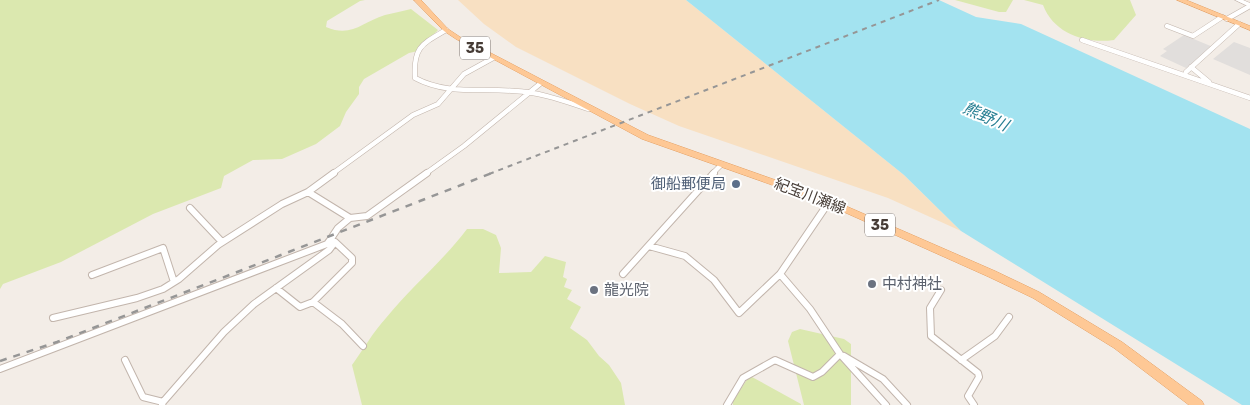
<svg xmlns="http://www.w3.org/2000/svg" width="1250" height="405" font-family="Rubik,'Noto Sans JP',sans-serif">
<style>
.green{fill:#dbe8af}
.sand{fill:#f8e0c2}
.parking{fill:#e1dedc}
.water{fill:#a3e3f0}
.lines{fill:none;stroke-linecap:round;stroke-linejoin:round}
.minor-far1-casing{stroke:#c2b5ac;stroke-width:5.5}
.minor-casing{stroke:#c2b5ac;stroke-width:8}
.tertiary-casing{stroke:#c2b5ac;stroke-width:1}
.primary-casing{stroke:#e4a064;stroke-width:1}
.minor-far1{stroke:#fff;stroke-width:4.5}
.minor{stroke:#fff;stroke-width:6}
.tertiary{fill:#fff;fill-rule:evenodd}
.primary{fill:#fec895;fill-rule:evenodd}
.rail-far1{stroke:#969696;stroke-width:2;stroke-dasharray:5 5;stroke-linecap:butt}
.rail{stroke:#969696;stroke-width:2.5;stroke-dasharray:7 7;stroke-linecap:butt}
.service-dot{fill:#5c6f8a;stroke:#fff;stroke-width:2}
.worship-dot{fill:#6b7280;stroke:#fff;stroke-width:2}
.labels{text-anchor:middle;stroke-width:4;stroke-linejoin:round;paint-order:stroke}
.shield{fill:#fff;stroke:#7e7672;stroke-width:1}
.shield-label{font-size:14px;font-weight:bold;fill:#463c36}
.service-label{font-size:15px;fill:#4e5e75;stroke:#fff;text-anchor:end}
.street-label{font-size:15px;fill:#463c36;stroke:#fff}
.worship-label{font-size:15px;fill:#5b616d;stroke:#fff;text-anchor:start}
.water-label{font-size:16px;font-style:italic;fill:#287f93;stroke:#fff}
</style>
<rect width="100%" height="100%" fill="#f3ede7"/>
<!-- green -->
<path class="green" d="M0,0h365l-5,1 -33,20 -1,6c26,11 36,-5 59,-12 9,-2 18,-4 26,-6l27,21 -20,21 -9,2 -45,26 -5,8v7l-13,18 -6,14 -24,18 -34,15 -29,1 -29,16 -3,12 -68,26 -92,48 -58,22 -3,5z
M955,0h58l-7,12h-7z
M1024,0h106l6,15 -22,25c-28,4 -60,-6 -71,-35z
M467,229h16l13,6 5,13 -2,25 32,-1 14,-16 21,6 -3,15 4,2 -3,8 8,3 -5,9 14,8 -11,21 17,12 12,16 10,9 12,18 4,22h-263l-10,-40c11,-15 21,-33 34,-47 25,-31 57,-57 81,-89z
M800,329l44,10 7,5v61h-47l-16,-64 4,-9z
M752,377l49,27v1h-68v-4l15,-23z"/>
<!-- sand -->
<path class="sand" d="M458,0h228l218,175 57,56 -73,-33 -209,-72 -49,-22 -114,-57 -32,-23z"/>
<!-- parking -->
<path class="parking" d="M1184,35l29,12 -27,21 -26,-12 7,-5 -4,-2z
M1234,42l16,6v27l-37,-16z"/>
<!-- water -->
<path class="water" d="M686,0h253l37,17 45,7 229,105v276h-8l-281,-174 -57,-56z"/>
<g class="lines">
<defs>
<path id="minor-far1" d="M1227,19l23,-13
M1167,26l26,10 29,-19
M446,30c-24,14 -33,17 -31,48 32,17 64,10 99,13 26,1 50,10 75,18
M1082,40l168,58
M1191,67l18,15
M1186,72l53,-48
M332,174l81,-59 25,-11 26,-30 29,-16
M425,174l39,-28 77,-63
M712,174l9,-9"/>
<path id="minor" d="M308,192l42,26
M829,202l-49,72 30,35 30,45 46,51
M190,208l32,34
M649,246l36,10 29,24 25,33 41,-39
M623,274l91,-101
M92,275l71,-27 11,34
M276,288l24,19 13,-5 39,-39v-5l-17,-16 -5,-2 8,-12 12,-10 17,-2 60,-43
M941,290l-11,18 1,28 47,37 1,4 -11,19 6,9
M313,302l29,22 21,22
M53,318l84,-20 26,-9 16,-10 39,-34 64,-41 26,-12 26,-19
M844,356l39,23 24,26
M125,360l18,37 20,5 -1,3
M961,360l34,-24 14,-19
M0,369l327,-125 3,-4
M163,402l61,-70 30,-28 75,-54 6,-8
M727,405l16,-27 32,-18 38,17 9,-5 18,-18"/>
<path id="tertiary" d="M1235,0h8l7,3v4z"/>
<path id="primary" d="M414,0h7l27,29 12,8 188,98 184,65 163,71 44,21 83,50 80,59 2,4h-15l-75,-57 -81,-50 -44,-21 -163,-73 -184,-65 -186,-100 -12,-8z
M1177,0h9l64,26v4z"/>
</defs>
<!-- minor-far1 casing -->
<use href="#minor-far1" class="minor-far1-casing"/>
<!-- minor casing -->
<use href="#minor" class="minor-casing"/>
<!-- tertiary casing -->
<use href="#tertiary" class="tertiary-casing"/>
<!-- primary casing -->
<use href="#primary" class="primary-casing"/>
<!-- minor-far1 -->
<use href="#minor-far1" class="minor-far1"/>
<!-- minor -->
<use href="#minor" class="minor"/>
<!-- tertiary -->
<use href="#tertiary" class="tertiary"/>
<!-- primary -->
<use href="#primary" class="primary"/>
<!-- rail-far1 -->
<path class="rail-far1" d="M489,174l450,-174"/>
<!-- rail -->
<path class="rail" d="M0,361l57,-19 435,-169"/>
</g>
<!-- markers -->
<circle class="service-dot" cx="736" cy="184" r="5"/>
<g class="worship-dot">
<circle cx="872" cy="284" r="5"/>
<circle cx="594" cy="290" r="5"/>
</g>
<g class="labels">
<!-- shield labels -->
<g class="shield">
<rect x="460" y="36.5" width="30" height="23" rx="4"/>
<rect x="865" y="213.5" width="30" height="23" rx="4"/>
</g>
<g class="shield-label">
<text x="475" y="53">35</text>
<text x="880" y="230">35</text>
</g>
<!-- service labels -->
<g class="service-label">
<text x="726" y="189">御船郵便局</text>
</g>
<!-- street labels -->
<g class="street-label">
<text transform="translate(810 196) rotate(21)" y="5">紀宝川瀬線</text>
</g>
<!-- worship labels -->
<g class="worship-label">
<text x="882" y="289">中村神社</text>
<text x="604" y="295">龍光院</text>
</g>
<!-- water labels -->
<g class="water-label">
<text transform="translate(986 116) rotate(24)" y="6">熊野川</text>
</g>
</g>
</svg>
